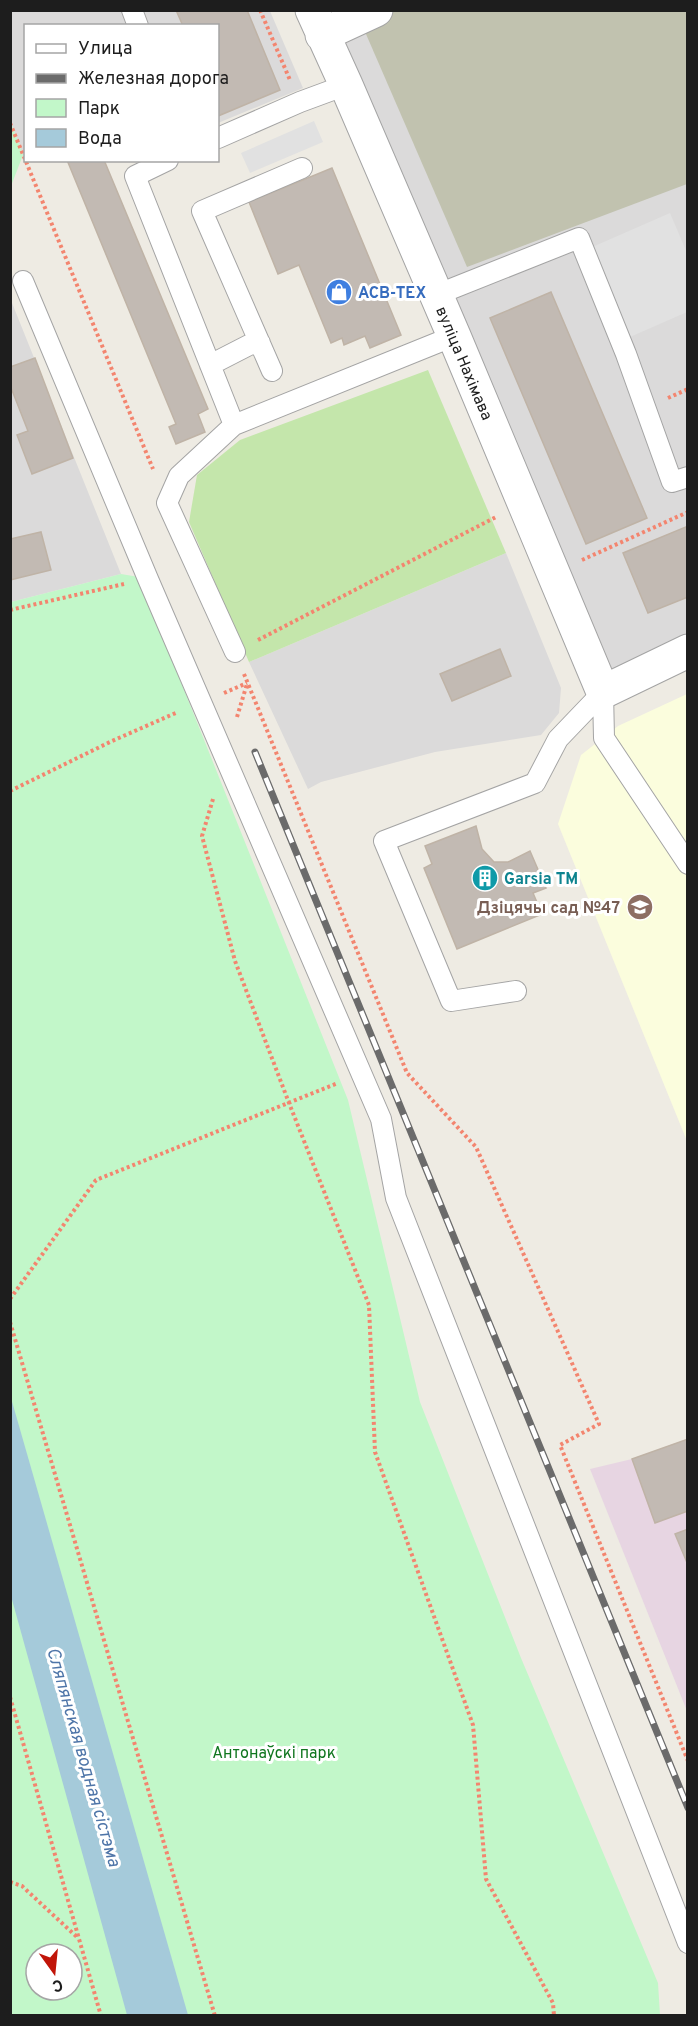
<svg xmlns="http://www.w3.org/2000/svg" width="698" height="2026" font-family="Overpass,sans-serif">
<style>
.residential{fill:#dbdada}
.industrial{fill:#e7d5e2}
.education{fill:#fbfddd}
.construction{fill:#c1c2af}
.grass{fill:#c4e6ab}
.park{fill:#c2f7c9;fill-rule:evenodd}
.parking{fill:#e1e1e1}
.water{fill:#a5cada}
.building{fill:#c2bab3;stroke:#bfb3a6;stroke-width:1.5}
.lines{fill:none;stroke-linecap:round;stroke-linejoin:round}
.service-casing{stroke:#a4a4a4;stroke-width:22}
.minor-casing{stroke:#a4a4a4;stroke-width:35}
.path{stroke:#f3856f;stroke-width:4;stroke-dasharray:3 3;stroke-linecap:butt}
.service{stroke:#fff;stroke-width:20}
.minor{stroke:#fff;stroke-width:33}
.rail-casing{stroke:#6b6b6b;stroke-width:7}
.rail{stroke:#fff;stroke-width:4.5;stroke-dasharray:14;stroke-linecap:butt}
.labels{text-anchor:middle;stroke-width:6;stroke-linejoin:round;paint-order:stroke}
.shop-label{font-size:16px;font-weight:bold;fill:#366cbe;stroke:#fff;text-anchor:start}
.street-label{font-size:16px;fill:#1d1d1d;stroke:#fff}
.culture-label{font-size:16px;font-weight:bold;fill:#0d838f;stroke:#fff;text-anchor:start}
.education-label{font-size:16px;font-weight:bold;fill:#785e54;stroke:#fff;text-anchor:end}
.park-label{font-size:16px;fill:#10761f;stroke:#fff}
.water-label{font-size:18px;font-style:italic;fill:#4e75a8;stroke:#fff}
</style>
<rect width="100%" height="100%" fill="#eeebe3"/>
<!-- residential -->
<path class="residential" d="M11,11h259l33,77 -85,35v-97h-192v127l-3,2 -12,-32z
M325,11h362v626l-74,34z
M10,298l111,276 -110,28h-1z
M506,553l55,135 -2,25 -18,22 -106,17 -114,30 -13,7 -59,-127z"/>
<!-- industrial -->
<path class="industrial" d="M687,1439v272l-97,-242 42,-10z"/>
<!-- education -->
<path class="education" d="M687,694v447l-129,-317 23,-69 37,-29z"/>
<!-- construction -->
<path class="construction" d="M356,11h331v173l-220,83z"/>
<!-- grass -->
<path class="grass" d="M428,370l78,183 -257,109 -60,-140 8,-47 43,-35z"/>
<!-- park -->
<path class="park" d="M11,123l12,32 -12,31 -1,-63z
M121,574l18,3 209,523 72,302 101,256 137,325 2,32 -649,1v-1414zM36,1954h36v36h-36z"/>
<!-- parking -->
<path class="parking" d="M314,121l9,21 -73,31 -9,-20z
M670,213l17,40v59l-57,25 -40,-89z"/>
<!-- water -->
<path class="water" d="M10,1398h1l177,617h-61l-116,-419z"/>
<!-- building -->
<path class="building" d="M176,10h71l33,80 -62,26v-90h-35z
M67,160h37l104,249 -10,5 7,18 -29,12 -7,-17 7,-3z
M332,168l69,167 -31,13 -5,-12 -21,9 -2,-7 -11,5 -32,-78 -21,9 -29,-72z
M551,292l96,226 -61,26 -96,-226z
M35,358l38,100 -41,16 -15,-39 11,-4 -18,-46v-18z
M688,526v71l-40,16 -25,-60z
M41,532l10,38 -41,10v-41z
M500,649l11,27 -59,25 -12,-27z
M476,826l6,23 12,13h14l22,-11 16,37 -13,5 9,21 -85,35 -33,-81 8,-4 -7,-18z
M688,1439v72l-33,12 -23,-64z
M688,1529v36l-13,-31z"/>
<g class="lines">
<defs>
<path id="service" d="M132,10l6,16
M218,138l82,-36 46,-17
M168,160l-33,16 99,249 220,-89
M23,281l125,298 233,540 15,79 292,745
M436,295l143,-57 47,116 46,128 16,-5
M210,365l39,-20 11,-2
M272,371l-70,-160 100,-43
M234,425l-55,51 -12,27 68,149
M603,692l1,46 84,126
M516,991l-65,10 -67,-160 151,-58 23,-44 45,-47"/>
<path id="minor" d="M312,10l34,75 108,251 149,356 85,-41
M322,35l54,-25"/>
</defs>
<!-- service casing -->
<use href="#service" class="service-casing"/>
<!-- minor casing -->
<use href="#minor" class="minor-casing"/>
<!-- path -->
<path class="path" d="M260,10l30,70
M10,123l143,346
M668,398l20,-9
M582,560l106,-48
M10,610l114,-26
M258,640l238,-123
M244,674l163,399 69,74 123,277 -39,21 128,316
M224,693l23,-10
M237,717l10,-33
M10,791l102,-50 66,-29
M213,799l-11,37 33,125 54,142 80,202 6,147 98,273 13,154 67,124 1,13
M10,1299l86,-119 242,-97
M10,1322l205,694
M10,1697l91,319
M10,1882l12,4 56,52"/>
<!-- service -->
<use href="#service" class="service"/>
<!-- minor -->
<use href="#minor" class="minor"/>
<defs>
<path id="rail" d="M255,752l433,1056"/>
</defs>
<!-- rail casing -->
<use href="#rail" class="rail-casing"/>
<!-- rail -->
<use href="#rail" class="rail"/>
</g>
<!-- icons -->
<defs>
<symbol id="shop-disc" viewBox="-11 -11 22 22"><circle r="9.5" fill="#3f7fe0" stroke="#fff"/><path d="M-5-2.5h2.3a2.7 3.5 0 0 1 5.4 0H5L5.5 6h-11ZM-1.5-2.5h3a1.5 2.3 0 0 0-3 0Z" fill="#fff"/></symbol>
<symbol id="building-disc" viewBox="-11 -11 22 22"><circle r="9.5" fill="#0f9aa8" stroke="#fff"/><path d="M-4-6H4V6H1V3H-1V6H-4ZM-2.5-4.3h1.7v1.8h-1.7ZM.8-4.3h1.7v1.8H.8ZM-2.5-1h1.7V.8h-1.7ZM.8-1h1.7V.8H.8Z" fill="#fff"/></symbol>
<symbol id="school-disc" viewBox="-11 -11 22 22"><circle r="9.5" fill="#8d6e63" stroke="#fff"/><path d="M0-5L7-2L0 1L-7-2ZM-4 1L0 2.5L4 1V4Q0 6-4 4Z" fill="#fff"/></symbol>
</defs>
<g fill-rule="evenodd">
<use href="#shop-disc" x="324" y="277" width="30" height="30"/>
<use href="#building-disc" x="470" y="863" width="30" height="30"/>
<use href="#school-disc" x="625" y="892" width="30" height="30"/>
</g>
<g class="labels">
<!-- shop labels -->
<g class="shop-label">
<text x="358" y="298">ACB-TEX</text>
</g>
<!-- street labels -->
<g class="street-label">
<text transform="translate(465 363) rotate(67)" y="6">вуліца Нахімава</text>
</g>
<!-- culture labels -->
<g class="culture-label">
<text x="504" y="884">Garsia TM</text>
</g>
<!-- education labels -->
<g class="education-label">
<text x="620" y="913">Дзіцячы сад №47</text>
</g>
<!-- park labels -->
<g class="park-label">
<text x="274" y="1758">Антонаўскі парк</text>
</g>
<!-- water labels -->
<g class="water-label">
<text transform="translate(84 1757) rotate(74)" y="6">Сляпянская водная сістэма</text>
</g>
</g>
<!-- border -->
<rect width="698" height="2026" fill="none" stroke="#1d1d1d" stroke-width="24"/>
<!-- legend -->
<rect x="24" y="24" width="195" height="138" fill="#ffffff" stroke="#a5a5a5" stroke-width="1.5"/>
<rect x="36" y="44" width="30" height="9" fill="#ffffff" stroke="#a5a5a5" stroke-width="1.5"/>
<text x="78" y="54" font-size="18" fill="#1d1d1d">Улица</text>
<rect x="36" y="74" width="30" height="9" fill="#6b6b6b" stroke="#a5a5a5" stroke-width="1.5"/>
<text x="78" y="84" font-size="18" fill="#1d1d1d">Железная дорога</text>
<rect x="36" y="99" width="30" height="18" fill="#c2f7c9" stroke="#a5a5a5" stroke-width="1.5"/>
<text x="78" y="114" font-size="18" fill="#1d1d1d">Парк</text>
<rect x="36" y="129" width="30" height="18" fill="#a5cada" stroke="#a5a5a5" stroke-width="1.5"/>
<text x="78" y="144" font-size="18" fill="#1d1d1d">Вода</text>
<!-- north arrow -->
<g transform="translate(54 1972) rotate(165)"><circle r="28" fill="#ffffff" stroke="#a5a5a5" stroke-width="1.5"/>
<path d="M0-4.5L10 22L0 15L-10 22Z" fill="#c11509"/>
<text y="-9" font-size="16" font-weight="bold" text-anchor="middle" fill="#1d1d1d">С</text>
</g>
</svg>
